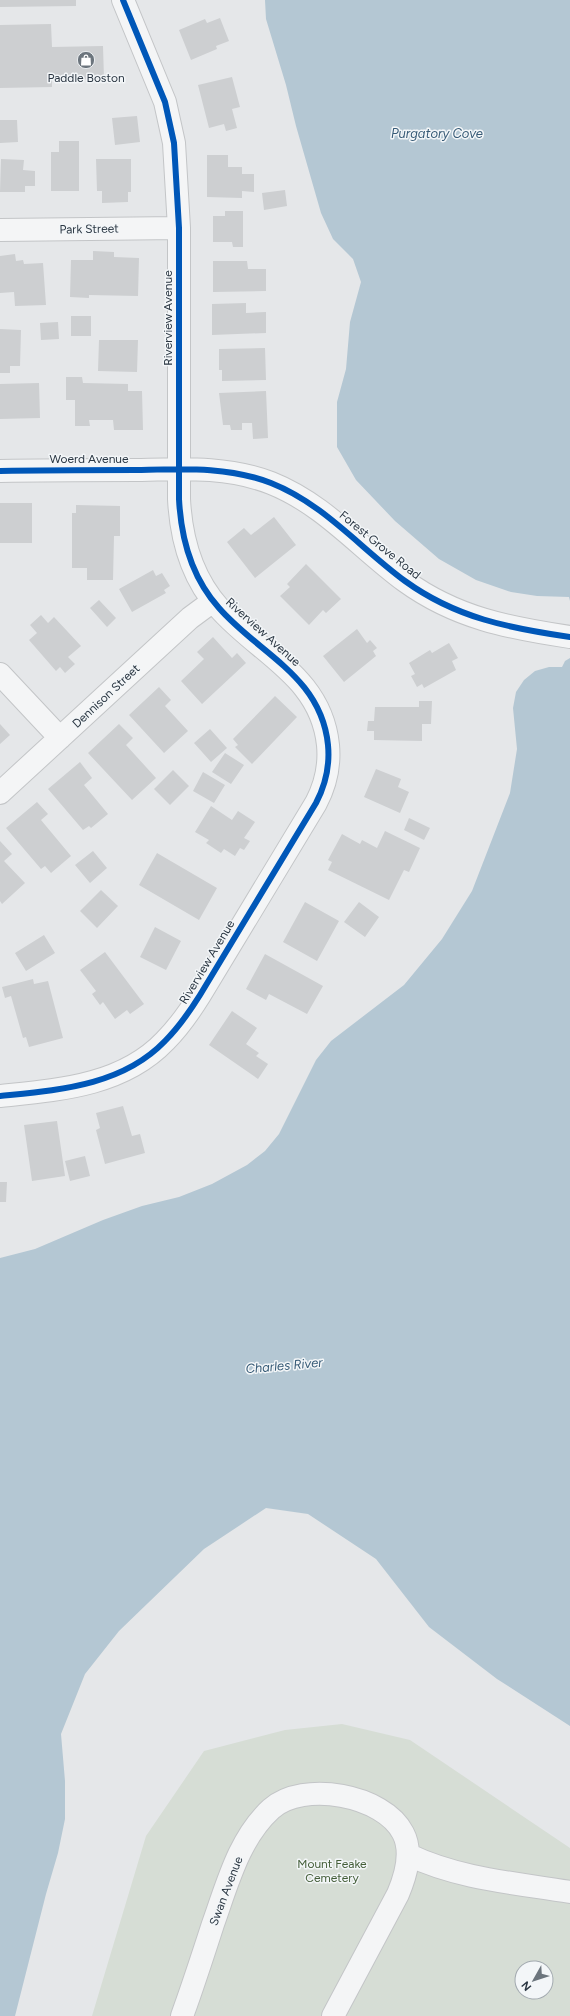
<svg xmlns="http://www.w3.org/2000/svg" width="570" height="2016" font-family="Figtree,sans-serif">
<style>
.green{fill:#d6ddd5;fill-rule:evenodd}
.water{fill:#b4c7d3}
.building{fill:#cdcfd1}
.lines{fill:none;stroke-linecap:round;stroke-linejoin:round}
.minor-casing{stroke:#c3c5c7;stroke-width:24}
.minor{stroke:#f4f5f6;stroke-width:22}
.cycleway-casing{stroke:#f3f6f8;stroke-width:8}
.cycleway{stroke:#0057b8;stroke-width:6}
.labels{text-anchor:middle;stroke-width:3;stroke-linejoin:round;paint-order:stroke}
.poi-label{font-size:12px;fill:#2b3743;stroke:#f3f6f8}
.street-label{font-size:12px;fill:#2b3743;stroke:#f3f6f8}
.park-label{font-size:12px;fill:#445e39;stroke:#f3f6f8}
.water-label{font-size:13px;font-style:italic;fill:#365a76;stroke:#f3f6f8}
</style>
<rect width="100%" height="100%" fill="#e5e7e9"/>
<!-- green -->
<path class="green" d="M342,1724l68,16 160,108v168h-478l54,-180 58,-85 81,-21zM522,1968h24v24h-24z"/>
<!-- water -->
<path class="water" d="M265,0h305v601l-1,-4 -32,-1 -26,-4 -35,-12 -37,-21 -44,-38 -39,-41 -19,-33v-45l9,-33 4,-47 11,-40 -8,-23 -20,-20 -12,-26 -25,-87 -10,-41 -20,-66z
M570,658v1068l-73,-47 -68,-52 -53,-68 -68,-45 -42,-6 -62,41 -85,82 -34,43 -24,60 4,47v38l-7,34 -12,41 -31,122h-15v-758l35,-9 68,-29 39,-14 37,-9 33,-13 35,-19 18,-14 14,-17 37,-74 15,-19 73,-56 38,-46 30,-48 38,-98 7,-44 -4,-41 3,-16 8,-12 11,-9 14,-4h13l3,-6z"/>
<!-- building -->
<path class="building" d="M0,0h76v6l-76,1z
M220,18l9,23 -13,5 1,3 -26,11 -12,-30 26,-11 2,4z
M51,24l1,23 51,-1 1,33 -52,1v7l-52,1v-63z
M232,77l8,30 -8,2 5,19 -11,3 -2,-7 -15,4 -11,-43z
M137,116l3,26 -25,3 -3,-27z
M0,120h17l1,22 -18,1z
M59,141h20v50h-28v-39h8z
M207,155h21v12h14v7h12v18l-12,-1v7l-35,-1z
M1,159l23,1 -1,10 12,1v15h-10v6h-25z
M96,159h35v33h-3v10l-26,1v-12h-5z
M285,190l2,16 -23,4 -2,-17z
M225,211h18v36h-10l-1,-5h-19v-26h12z
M93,251l21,1v5l25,1 -1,38 -49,-1v3l-19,-1 1,-37h22z
M15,254l1,7 7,-1 1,4 19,-1 3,42 -31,1 -1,-14 -14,1v-37z
M213,261h34l1,8h18v22l-53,1z
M246,303v10l20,-1v21l-54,2v-31z
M71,316h20v20h-20z
M58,322l1,17 -18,1 -1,-17z
M0,329l21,1 -1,36h-10v7h-10z
M99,340h39l-1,32 -39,-1z
M265,348l1,32 -44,1v-11h-3v-21z
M66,377h16l1,6 45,1v7h14l1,39h-29l-1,-10h-24l1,6h-15v-26h-9z
M39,383l1,35 -40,1v-35z
M266,391l2,47 -15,1 -1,-16h-10v7h-11l-1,-5h-7l-4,-32z
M0,503h32v40h-32z
M76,505l44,1v30h-6l-1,44h-26v-12h-15v-55h4z
M274,517l22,28 -41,33 -28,-36 17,-14 7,7z
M306,564l35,35 -15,14 -3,-3 -14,15 -29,-29 10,-9 -3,-3z
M153,570l3,6 6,-3 8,13 -6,4 2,3 -34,19 -13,-23z
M99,600l17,18 -9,9 -17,-19z
M41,615l7,8 6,-6 27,29 -13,11 7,7 -10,9 -5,-6 -4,4 -27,-31 8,-7 -7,-8z
M357,629l10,14 3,-3 7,8 -4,3 3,5 -32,26 -21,-26z
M213,637l19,21 5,-5 9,10 -44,41 -21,-23 23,-22 -7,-7z
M449,643l9,15 -6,3 4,9 -32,18 -2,-4 -5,3 -6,-11 4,-2 -6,-11 21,-13 2,3z
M159,687l12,13 -6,6 23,25 -24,22 -35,-38z
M275,696l22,21 -45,47 -17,-17 3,-2 -5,-6z
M419,701h13l-1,23h-9v17l-48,-1v-9h-7l1,-10h6l1,-14h44z
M0,724l10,11 -10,9z
M119,724l14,14 -7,7 30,33 -24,22 -44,-47z
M210,729l17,19 -16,14 -17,-19z
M225,753l19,12 -13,19 -19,-12z
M80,762l12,16 -8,7 24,29 -17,14 -2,-2 -6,4 -35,-41z
M376,769l25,10 -3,8 11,5 -9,21 -36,-16z
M173,770l16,16 -19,19 -16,-16z
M203,772l22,13 -11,18 -21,-12z
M37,802l11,12 -7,6 30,36 -20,17 -6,-7 -4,3 -35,-41z
M211,806l21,14 6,-9 17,11 -11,16 6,3 -6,9 -4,-2 -5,8 -11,-7 -3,4 -15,-10 3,-3 -14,-8z
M409,818l21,10 -6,12 -20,-10z
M385,831l35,17 -11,24 -5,-2 -15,30 -61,-30 4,-8 -4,-2 14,-26 18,10 2,-4 15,8z
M0,841l12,13 -8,7 21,22 -23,21 -2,-3z
M93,851l14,17 -17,15 -15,-18z
M157,853l60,35 -18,32 -60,-35z
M101,890l17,16 -21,22 -17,-17z
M305,902l34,19 -22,40 -34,-19z
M359,902l20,15 -14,20 -21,-15z
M155,927l26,14 -15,29 -26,-13z
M44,935l11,18 -29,18 -11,-18z
M105,952l39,52 -14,10 -3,-4 -12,9 -12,-17 -3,3 -8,-11 4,-3 -16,-21z
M265,954l58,32 -16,28 -38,-20 -3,6 -20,-11z
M33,979l1,5 14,-3 15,57 -34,9 -3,-10 -3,1 -12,-42 -6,2 -3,-11z
M232,1011l25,17 -11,16 13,9 -3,3 12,8 -10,15 -49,-34z
M123,1106l9,30 8,-2 5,19 -40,11 -9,-34 4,-2 -4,-15z
M57,1121l8,55 -33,5 -8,-56z
M85,1156l5,20 -20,5 -5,-20z
M0,1182h7l-1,20h-6z"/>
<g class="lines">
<defs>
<path id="minor" d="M0,230l179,-2
M0,471c45,-1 91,-1 136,-1 46,-1 91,-4 135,13 53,21 89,65 134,98 51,37 104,47 165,56
M0,674l60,64
M0,793l190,-175 23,-17
M0,1096c58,-6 122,-10 165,-55 14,-14 25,-30 35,-46l116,-192c10,-19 14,-37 12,-58 -7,-69 -69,-91 -109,-137 -27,-30 -38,-70 -40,-109v-271l-5,-85 -9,-41 -42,-102
M409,1855c50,24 107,28 161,37
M182,2016c11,-30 21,-61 31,-92 14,-39 26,-86 58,-115 32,-29 113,-14 132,24 10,19 3,42 -5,61l-65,122"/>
</defs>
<!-- minor casing -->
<use href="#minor" class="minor-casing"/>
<!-- minor -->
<use href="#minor" class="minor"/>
<defs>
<path id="cycleway" d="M0,471c45,-1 91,-1 136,-1 46,-1 91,-4 135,13 53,21 89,65 134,98 51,37 104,47 165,56
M0,1096c58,-6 122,-10 165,-55 14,-14 25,-30 35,-46l116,-192c10,-19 14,-37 12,-58 -7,-69 -69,-91 -109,-137 -27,-30 -38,-70 -40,-109v-271l-5,-85 -9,-41 -42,-102"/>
</defs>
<!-- cycleway casing -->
<use href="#cycleway" class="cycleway-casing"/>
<!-- cycleway -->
<use href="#cycleway" class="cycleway"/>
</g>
<!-- icons -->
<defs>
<symbol id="shop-disc" viewBox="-11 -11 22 22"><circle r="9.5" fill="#6c757d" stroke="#f3f6f8"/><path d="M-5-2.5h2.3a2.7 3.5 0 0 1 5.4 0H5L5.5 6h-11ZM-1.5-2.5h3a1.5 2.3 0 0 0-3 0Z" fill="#fff"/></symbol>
</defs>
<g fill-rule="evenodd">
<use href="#shop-disc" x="76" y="50" width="20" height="20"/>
</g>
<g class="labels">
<!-- poi labels -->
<g class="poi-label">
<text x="86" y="82">Paddle Boston</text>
</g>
<!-- street labels -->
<g class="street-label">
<text transform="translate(89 229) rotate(-1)" y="4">Park Street</text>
<text transform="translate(168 318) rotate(-90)" y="4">Riverview Avenue</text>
<text x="89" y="463">Woerd Avenue</text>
<text transform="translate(380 545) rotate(39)" y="4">Forest Grove Road</text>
<text transform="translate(263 632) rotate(42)" y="4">Riverview Avenue</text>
<text transform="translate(106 696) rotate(-43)" y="4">Dennison Street</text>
<text transform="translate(207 962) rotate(-59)" y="4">Riverview Avenue</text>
<text transform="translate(226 1891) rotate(-69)" y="4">Swan Avenue</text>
</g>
<!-- park labels -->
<g class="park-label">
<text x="332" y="1868">Mount Feake<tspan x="332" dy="14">Cemetery</tspan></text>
</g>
<!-- water labels -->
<g class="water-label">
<text x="437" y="138">Purgatory Cove</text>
<text transform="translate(284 1365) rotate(-5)" y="5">Charles River</text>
</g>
</g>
<!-- north arrow -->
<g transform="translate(534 1980) rotate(231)"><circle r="19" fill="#f3f6f8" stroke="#a3aab0"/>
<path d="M0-3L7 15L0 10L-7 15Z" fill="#6c757d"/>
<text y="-6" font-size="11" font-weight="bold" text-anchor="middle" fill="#2b3743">N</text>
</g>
</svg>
